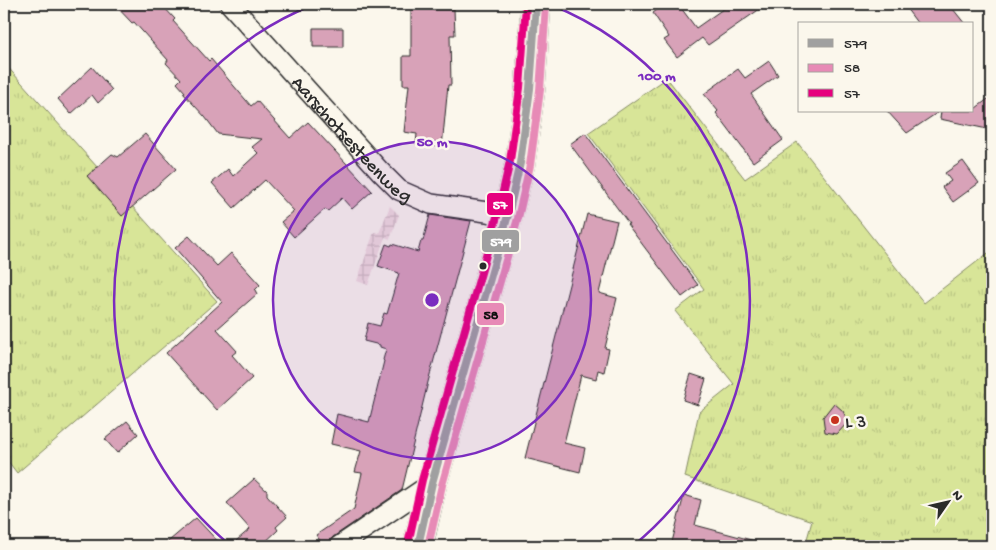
<svg xmlns="http://www.w3.org/2000/svg" width="996" height="550" font-family="'Gochi Hand',sans-serif">
<style>
.industrial{fill:url(#industrial-grid)}
.grass{fill:url(#grass-tufts);stroke:#828862}
.building{fill:#d8a2b8;stroke:#2b2b2b}
.lines{fill:none;stroke-linecap:round;stroke-linejoin:round}
.street-casing{stroke:#2b2b2b;stroke-width:22}
.primary-casing{stroke:#2b2b2b;stroke-width:31}
.street{stroke:#fbf7ec;stroke-width:19}
.primary{stroke:#f9e181;stroke-width:28}
.bus-1-casing{stroke:#fbf7ec;stroke-width:11}
.bus-2-casing{stroke:#fbf7ec;stroke-width:11}
.bus-3-casing{stroke:#fbf7ec;stroke-width:11}
.bus-1{stroke:#a0a0a0;stroke-width:8}
.bus-2{stroke:#e78ab6;stroke-width:8}
.bus-3{stroke:#e6007e;stroke-width:8}
.ring{fill:none;stroke:#7b2cbf;stroke-width:2.5}
.bus-dot{fill:#2b2b2b;stroke:#fbf7ec;stroke-width:2}
.poi-dot{fill:#c8321e;stroke:#fbf7ec;stroke-width:2}
.labels{text-anchor:middle;stroke-width:5;stroke-linejoin:round;paint-order:stroke}
.street-label{font-size:19px;fill:#2b2b2b;stroke:#fbf7ec}
.poi-label{font-size:19px;fill:#2b2b2b;stroke:#fbf7ec;text-anchor:start}
.centre{fill:#7b2cbf;stroke:#fbf7ec;stroke-width:2.5}
.ring-label{font-size:15px;text-anchor:middle;font-weight:bold;fill:#7b2cbf;stroke:#fbf7ec;stroke-width:5;stroke-linejoin:round;paint-order:stroke}
.line-badge{stroke:#fbf7ec;stroke-width:2}
.badge-label{font-size:14px;text-anchor:middle;font-weight:bold;fill:#fff}
.pale-badge-label{font-size:14px;text-anchor:middle;font-weight:bold;fill:#111}
</style>
<defs>
<pattern id="industrial-grid" width="8" height="8" patternUnits="userSpaceOnUse" patternTransform="scale(1.25)"><rect width="8" height="8" fill="#f0dedc"/><path d="M0 4h8M4 0v8" fill="none" stroke="#cebfbd"/></pattern>
<pattern id="grass-tufts" width="24" height="20" patternUnits="userSpaceOnUse" patternTransform="scale(1.25)"><rect width="24" height="20" fill="#d8e598"/><path d="M3 7l-1-3M5 7V3M7 7l1-3M15 17l-1-3M17 17v-4M19 17l1-3" fill="none" stroke="#bac583"/></pattern>
</defs>
<rect width="100%" height="100%" fill="#fbf7ec"/>
<filter id="ink" filterUnits="userSpaceOnUse"><feTurbulence type="fractalNoise" baseFrequency=".02" numOctaves="2"/><feDisplacementMap in="SourceGraphic" scale="10" xChannelSelector="R" yChannelSelector="G"/><feConvolveMatrix kernelMatrix="1 2 1 2 8 2 1 2 1" color-interpolation-filters="sRGB"/></filter>
<g filter="url(#ink)">
<!-- industrial -->
<path class="industrial" d="M390,206l9,9 -9,24 -5,-2 -17,48 -11,-4 17,-49 5,1z"/>
<!-- grass -->
<path class="grass" d="M4,63l213,238 -200,172 -13,-17z
M667,78l78,101 52,-37 127,161 68,-53v296h-187l7,-25 -127,-44 14,-65 35,-28 -59,-73 29,-22 -116,-156z"/>
<!-- building -->
<path class="building" d="M114,4h47l14,15 -2,2 36,40 2,-2 40,47 6,-5 33,37 18,-16 64,69 -20,18 -10,-11 -14,13 -3,-2 -31,28 -13,-15 13,-11 -29,-31 -31,28 -22,-25 16,-14 5,7 25,-23 -6,-6 10,-8 -44,-5 -13,-17 -22,-24 2,-1 -8,-9 4,-4 -15,-16 2,-3 -34,-38 -2,1z
M665,4h13l18,24 34,-24h37l-59,41 -6,-7 -25,19 -13,-17 5,-3 -16,-24z
M903,4h46l16,20h-47z
M411,9h43l1,26h-5l1,50h-3l-6,62 -26,-3 1,-10 -13,-2 5,-47h-6v-29h8z
M313,28h30v19h-30z
M769,61l9,14 -27,19 32,46 -30,22 -37,-49 2,-2 -14,-17 34,-25 7,9z
M92,67l20,23 -14,13 -6,-8 -21,19 -13,-15z
M992,96v34l-52,-11 1,-8h31z
M887,111h53l-33,22z
M585,133l113,152 -16,12 -55,-73h2l-59,-80z
M145,134l31,35 -54,47 -35,-40 25,-22 6,3z
M963,161l16,22 -26,19 -11,-15 9,-6 -6,-8z
M587,214l30,7 -18,72 18,5 -12,50 4,1 -5,23 -6,-2 -2,9 -15,-4 -17,68 21,5 -5,24 -55,-14z
M430,215l41,6 -43,161 -26,108 -69,47 -5,8 -4,1 -8,-11 38,-26 8,-36 -7,-1 6,-21 -30,-7 6,-30 32,8 15,-61 -1,-1 3,-11 -6,-2v-2l-16,-4 4,-18 12,3 4,-13 3,1 12,-41 -21,-7 8,-22 5,2 1,-2 26,8 3,-11h2z
M189,236l28,30 14,-13 29,32 -5,5 2,4 -40,35 20,22 -5,4 20,23 -35,32 -51,-57 56,-51 -47,-54z
M691,374l15,5 -8,26 -15,-5z
M834,403l9,8 5,11 -11,12 -12,-2 -2,-15z
M127,421l11,13 -21,19 -12,-14z
M254,479l13,12v4l20,22 -11,10 2,3 -17,16h-31l20,-17 -23,-26z
M684,495l17,5 -6,25 60,16 -1,5h-83z
M196,518l26,28h-59z"/>
<g class="lines">
<defs>
<g id="street">
<path id="s1" d="M230,4l150,167 19,19 32,14 77,11"/>
<path d="M339,546l93,-63"/>
</g>
<path id="primary" d="M418,546l14,-63 76,-268 12,-52 10,-74 6,-85"/>
</defs>
<!-- street casing -->
<use href="#street" class="street-casing"/>
<!-- primary casing -->
<use href="#primary" class="primary-casing"/>
<!-- street -->
<use href="#street" class="street"/>
<!-- primary -->
<use href="#primary" class="primary"/>
<defs>
<path id="bus-1" d="M418,546l14,-63 76,-268 12,-52 10,-74 6,-85"/>
<path id="bus-2" d="M428,546l14,-61 76,-267 12,-53 10,-75 6,-85"/>
<path id="bus-3" d="M408,544l14,-64 76,-267 12,-52 10,-73 6,-84"/>
</defs>
<!-- bus-1 casing -->
<use href="#bus-1" class="bus-1-casing"/>
<!-- bus-2 casing -->
<use href="#bus-2" class="bus-2-casing"/>
<!-- bus-3 casing -->
<use href="#bus-3" class="bus-3-casing"/>
<!-- bus-1 -->
<use href="#bus-1" class="bus-1"/>
<!-- bus-2 -->
<use href="#bus-2" class="bus-2"/>
<!-- bus-3 -->
<use href="#bus-3" class="bus-3"/>
</g>
</g>
<!-- distance rings -->
<circle cx="432" cy="300" r="159" fill="#7b2cbf" fill-opacity=".12"/>
<g class="ring">
<circle cx="432" cy="300" r="159"/>
<path d="M230 545A318 318 0 0 1 315 4M549 4A318 318 0 0 1 634 545"/>
</g>
<!-- markers -->
<circle class="bus-dot" cx="483" cy="266" r="4.5"/>
<circle class="poi-dot" cx="835" cy="420" r="5"/>
<g class="labels">
<!-- street labels -->
<g class="street-label">
<text dy="7" stroke="none"><textPath href="#s1" startOffset="182">Aarschotsesteenweg</textPath></text>
</g>
<!-- poi labels -->
<g class="poi-label">
<text x="845" y="427">L 3</text>
</g>
</g>
<circle cx="432" cy="300" r="8" class="centre"/>
<g class="ring-label">
<text x="657" y="80">100 m</text>
<text x="432" y="146">50 m</text>
</g>
<g class="line-badge">
<rect x="486" y="192" width="28" height="24" rx="5" fill="#e6007e"/>
<rect x="481" y="229" width="39" height="24" rx="5" fill="#a0a0a0"/>
<rect x="476" y="302" width="29" height="24" rx="5" fill="#e78ab6"/>
</g>
<g class="badge-label">
<text x="500" y="209">57</text>
<text x="501" y="246">579</text>
</g>
<g class="pale-badge-label">
<text x="491" y="319">58</text>
</g>
<!-- margin -->
<rect width="996" height="550" fill="none" stroke="#fbf7ec" stroke-width="20"/>
<rect x="10" y="10" width="976" height="530" fill="none" stroke="#2b2b2b" stroke-width="2" filter="url(#ink)"/>
<!-- legend -->
<rect x="798" y="22" width="175" height="90" fill="#fbf7ec" stroke="#a8a59f"/>
<rect x="808" y="39" width="25" height="8" fill="#a0a0a0" stroke="#a8a59f"/>
<text x="844" y="48" font-size="15" fill="#2b2b2b">579</text>
<rect x="808" y="64" width="25" height="8" fill="#e78ab6" stroke="#a8a59f"/>
<text x="844" y="72" font-size="15" fill="#2b2b2b">58</text>
<rect x="808" y="89" width="25" height="8" fill="#e6007e" stroke="#a8a59f"/>
<text x="844" y="98" font-size="15" fill="#2b2b2b">57</text>
<!-- north arrow -->
<g transform="translate(948 502) rotate(56)" stroke="#fbf7ec" stroke-width="4" paint-order="stroke">
<path d="M0-4L9 19L0 12L-9 19Z" fill="#2b2b2b"/>
<text y="-8" font-size="14" font-weight="bold" text-anchor="middle" fill="#2b2b2b">N</text>
</g>
</svg>
